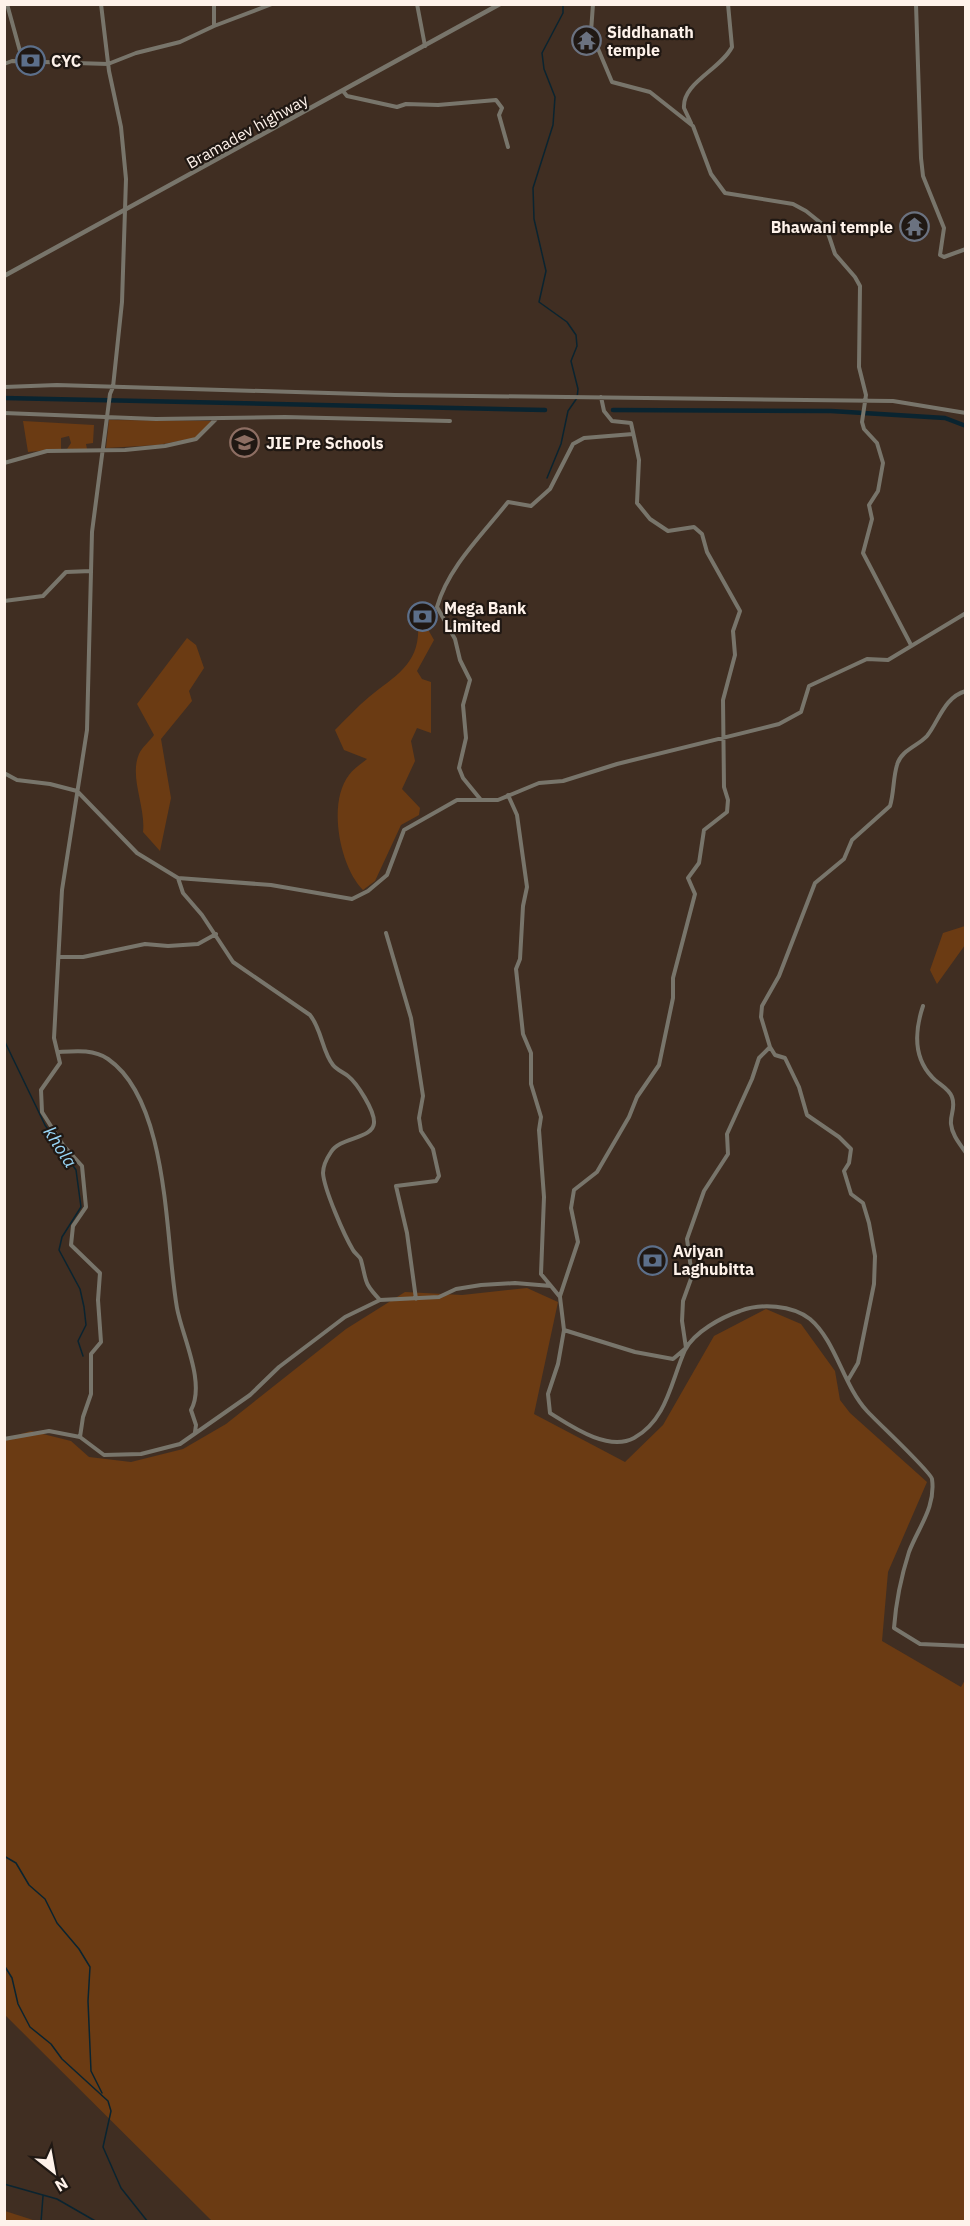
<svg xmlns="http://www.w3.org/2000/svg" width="970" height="2226" font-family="'IBM Plex Sans',sans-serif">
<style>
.green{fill:#6b3b13}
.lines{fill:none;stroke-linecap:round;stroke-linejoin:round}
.stream{stroke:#0a2430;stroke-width:1.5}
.canal{stroke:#0a2430;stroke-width:4.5}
.minor{stroke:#78756b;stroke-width:4}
.tertiary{stroke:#78756b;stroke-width:4.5}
.labels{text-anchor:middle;stroke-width:4.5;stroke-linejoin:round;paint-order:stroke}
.poi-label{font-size:16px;font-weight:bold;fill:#fef2ea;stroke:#201813;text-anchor:start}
.street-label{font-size:16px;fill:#fef2ea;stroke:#201813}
.water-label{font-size:18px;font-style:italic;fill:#98d5f6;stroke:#201813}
</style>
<rect width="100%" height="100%" fill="#402e22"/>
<!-- green -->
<path class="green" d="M109,420l104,1 -18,17 -37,7 -52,3z
M23,421l71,4 -1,18 -7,1 1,5h-20l4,-6 -2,-7 -8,2v11l-33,3z
M422,619l12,21 -17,31 5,8 9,3v51l-14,-5 -6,13 4,20 -13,28 18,19 -1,7 -18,10 -26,56 -12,9c-23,-23 -36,-87 -14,-115 4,-6 12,-11 18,-16l-23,-9 -9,-20c11,-11 22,-23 34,-33 27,-22 52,-33 49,-74z
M187,638l9,7 8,23 -15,23 3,10 -31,38 10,59 -11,53 -17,-19c3,-25 -14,-55 -4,-78 3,-7 11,-13 15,-19l-17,-31z
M965,926v19l-28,39 -7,-14 13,-37z
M527,1288l31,14 -24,112 91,48 38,-37 51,-89 52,-27 35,15 34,47 5,29 10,13 77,69 -39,90 -6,69 79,46 4,-7v541h-753l-207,-206 -1,-576 27,-8 40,10 18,16 42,5 52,-13 43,-25 120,-95 59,-37 57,3z
M5,2211l28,9 4,1h-32z"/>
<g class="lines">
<!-- stream -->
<path class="stream" d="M547,478l14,-34 7,-33 9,-13 1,-9 -7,-28 6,-15 -1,-11 -9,-13 -28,-20 7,-31 -12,-52 -1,-31 20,-63 2,-28 -11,-28 -2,-16 21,-40v-9
M4,1040l41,85 31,45 5,37 -19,30 -3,13 21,39 4,18 2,18 -8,16 5,15
M4,1856l12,7 13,22 16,14 12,24 22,26 11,18 -2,34 3,70 11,22
M4,1965l8,13 6,26 12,23 21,17 11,15 46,42 3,10 -8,36 18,41 27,34
M4,2184l53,15 40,23
M41,2222l2,-26"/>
<!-- canal -->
<path class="canal" d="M4,398l541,12
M613,410l218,1 114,7 21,8"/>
<!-- minor -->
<path class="minor" d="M7,4l16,58
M214,4v22
M417,4l8,42
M593,4l-2,28 21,50 38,10 43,34 18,48 14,19 68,11 13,7 20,16 9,27 20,23 5,9 -1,81 7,28 -4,27 2,7 13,14 6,20 -5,28 -9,14 3,14 -9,34 48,92
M916,4l5,154 2,18 21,52 -4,27 4,2 22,-8
M4,64l8,-3 96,3 28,-11 44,-11 34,-16 58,-22
M343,91l4,5 50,11 9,-3 32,1 58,-5 6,8 -3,7 9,32
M691,123l-7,-15c-2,-25 36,-38 48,-61l-4,-43
M4,387l53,-2 338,10 498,6 73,12
M4,413l152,6 129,-2 165,4
M4,463l43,-12 78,-1 40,-4 31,-7 20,-20
M4,601l39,-5 23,-24 25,-1
M4,773l13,7 33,4 27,7 60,62 41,25 93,7 81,14 16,-8 19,-16 17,-45 53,-30h41l41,-17 24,-2 54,-17 162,-40 22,-12 8,-26 58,-27 21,1 78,-47
M508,795l9,20 10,72 -4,19 -3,53 -4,10 7,65 8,19v31l10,33 -2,13 5,67 -3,77 10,12
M481,800l-18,-22 -4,-10 7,-30 -3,-33 7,-25 -10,-20 -5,-21 -18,-32c11,-40 46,-73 71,-105l23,4 19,-17 23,-45 11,-6 49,-4
M178,878l5,15 19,22 31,47 77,53c12,15 12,36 23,50 4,5 10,7 15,11 9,7 27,35 26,47 -1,16 -34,14 -43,29 -4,6 -8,15 -8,21 1,16 21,62 30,77 2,4 7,6 8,10 6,22 2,22 19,40
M386,933l25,85 12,78 -4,22 2,13 12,18 6,27 -3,5 -40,5 11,47 9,66
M59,957h24l62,-13 23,2 30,-2 18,-10
M923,1006c-8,24 -10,51 9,71 6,7 17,11 20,20 4,11 -2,17 -1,27 1,11 9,20 15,29
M770,1047l5,8 10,3 14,29 8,28 32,22 12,12 -2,14 -5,8 7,23 12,9 6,20 6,33 -1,28 -16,79 -10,17
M59,1052c16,-1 35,-3 49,7 62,43 57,182 69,249 5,28 29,75 14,102l5,15 -1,7
M560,1296l18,-54 -7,-34 3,-18 23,-18 32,-55 8,-20 22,-32 14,-67v-20l22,-84 -7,-16 11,-15 5,-33 23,-18 1,-12 -4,-13 -1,-87 12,-45 -2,-24 7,-20 -33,-59 -5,-18 -8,-7 -26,4 -18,-12 -13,-16 2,-43 -8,-37 -19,-2 -8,-10 -3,-14
M564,1330l71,22 38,7 13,-11 -4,-27 1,-20 9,-25 -5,-37 17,-48 24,-37 -1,-20 25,-55 7,-21 11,-11 -9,-30 1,-11 17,-30 36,-93 29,-24 8,-19 38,-34c4,-13 3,-28 7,-41 4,-15 21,-19 30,-29 12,-15 17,-39 39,-45
M80,1437l3,-20 8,-23v-40l10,-12 -3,-42 2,-27 -29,-28 2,-19 13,-19 -4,-41 -19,-21 -21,-33 -1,-22 19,-27 -6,-25 8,-148 25,-160 5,-198 18,-138 3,-7 9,-85 4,-123 -5,-52 -12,-56 -8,-67
M4,1439l45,-8 31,6 24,18 37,-1 39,-10 70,-49 29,-28 66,-50 35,-17 59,-3 17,-8 25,-4 34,-2 36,3 9,11 4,33 -6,34 -10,30 2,19c21,13 58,39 84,25 33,-18 37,-57 51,-88 9,-18 37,-33 55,-39 21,-8 52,-6 70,8 26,22 33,66 57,92 10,11 64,61 65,68 4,28 -14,49 -23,73 -8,25 -13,49 -15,76l26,16 46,2"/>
<!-- tertiary -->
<path class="tertiary" d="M4,276l496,-272"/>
</g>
<!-- icons -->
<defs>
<symbol id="temple-ring" viewBox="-11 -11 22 22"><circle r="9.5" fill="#201813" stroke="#6b7280" stroke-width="1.5"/><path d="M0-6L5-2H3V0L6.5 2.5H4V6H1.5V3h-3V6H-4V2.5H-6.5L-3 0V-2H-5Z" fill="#6b7280"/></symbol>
<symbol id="bank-ring" viewBox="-11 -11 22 22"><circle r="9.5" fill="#201813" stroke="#5c6f8a" stroke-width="1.5"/><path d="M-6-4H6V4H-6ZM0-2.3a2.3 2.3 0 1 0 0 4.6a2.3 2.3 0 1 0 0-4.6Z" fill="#5c6f8a"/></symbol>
<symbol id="school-ring" viewBox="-11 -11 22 22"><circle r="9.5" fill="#201813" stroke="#8d6e63" stroke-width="1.5"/><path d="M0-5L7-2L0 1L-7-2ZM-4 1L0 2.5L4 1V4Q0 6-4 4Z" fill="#8d6e63"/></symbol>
</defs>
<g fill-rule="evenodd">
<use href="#temple-ring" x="570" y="24" width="33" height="33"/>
<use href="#bank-ring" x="14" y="44" width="33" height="33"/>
<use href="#temple-ring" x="898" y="210" width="33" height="33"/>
<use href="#school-ring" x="228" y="426" width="33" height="33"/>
<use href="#bank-ring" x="406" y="600" width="33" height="33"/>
<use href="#bank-ring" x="636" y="1244" width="33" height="33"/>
</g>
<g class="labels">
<!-- poi labels -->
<g class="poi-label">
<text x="607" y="38">Siddhanath<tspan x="607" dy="18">temple</tspan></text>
<text x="51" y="67">CYC</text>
<text x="893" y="233" text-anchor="end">Bhawani temple</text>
<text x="266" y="449">JIE Pre Schools</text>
<text x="444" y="614">Mega Bank<tspan x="444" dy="18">Limited</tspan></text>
<text x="673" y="1257">Aviyan<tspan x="673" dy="18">Laghubitta</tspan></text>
</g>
<!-- street labels -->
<g class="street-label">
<text transform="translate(247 131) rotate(-29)" y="6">Bramadev highway</text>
</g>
<!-- water labels -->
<g class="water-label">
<text transform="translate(60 1147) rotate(57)" y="6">khola</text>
</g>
</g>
<!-- border -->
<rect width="970" height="2226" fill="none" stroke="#fef2ea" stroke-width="12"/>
<!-- north arrow -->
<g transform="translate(54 2172) rotate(149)" stroke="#201813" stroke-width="4.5" paint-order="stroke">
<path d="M0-4.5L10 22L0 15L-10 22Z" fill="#fef2ea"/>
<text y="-9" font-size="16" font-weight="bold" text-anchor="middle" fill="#fef2ea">N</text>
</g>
</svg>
